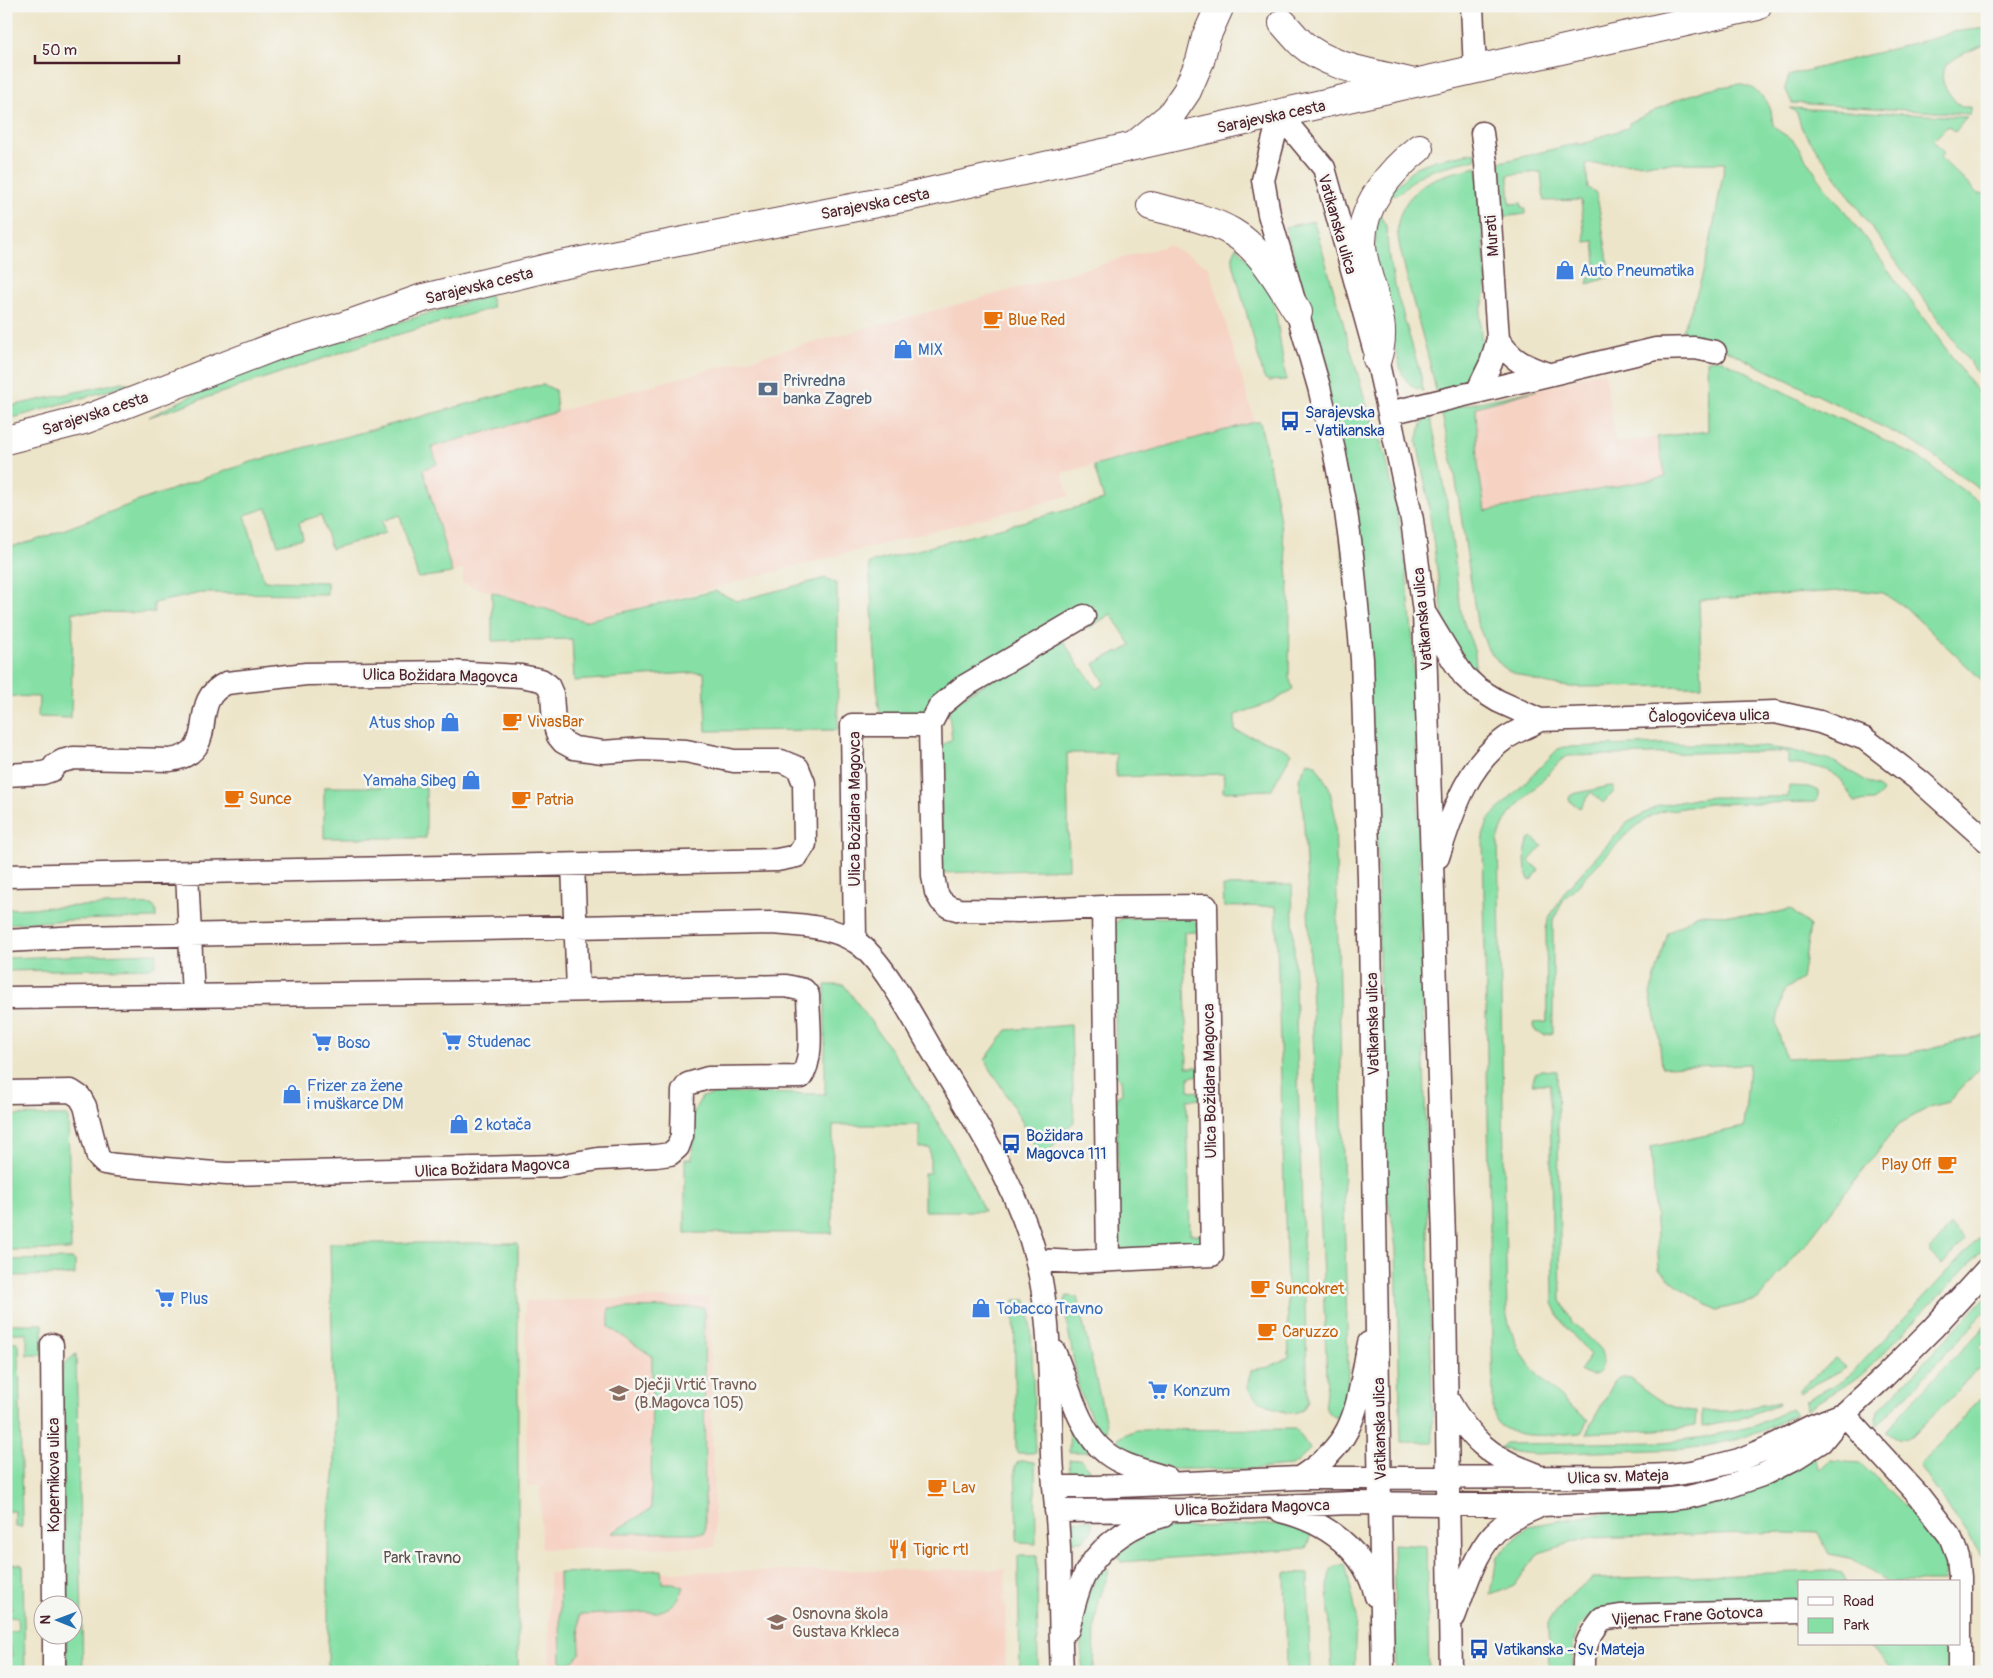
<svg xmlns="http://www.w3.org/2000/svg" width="1993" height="1678" font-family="Pangolin,sans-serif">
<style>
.built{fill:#f6d2c3}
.green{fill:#86e0a6;stroke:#688068}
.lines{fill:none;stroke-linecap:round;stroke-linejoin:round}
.minor-casing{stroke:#623d43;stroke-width:25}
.major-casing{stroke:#623d43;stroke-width:30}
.minor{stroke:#fff;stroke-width:22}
.major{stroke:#fff;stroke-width:28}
.labels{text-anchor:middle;stroke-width:5;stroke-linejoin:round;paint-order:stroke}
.street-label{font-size:16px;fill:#4a1f2b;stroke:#f6f6f2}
.shop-label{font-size:16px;fill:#366cbe;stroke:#f6f6f2;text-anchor:start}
.food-label{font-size:16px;fill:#c56008;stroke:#f6f6f2;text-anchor:start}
.service-label{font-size:16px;fill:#4e5e75;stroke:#f6f6f2;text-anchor:start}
.transit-label{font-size:16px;fill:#164399;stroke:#f6f6f2;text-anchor:start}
.education-label{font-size:16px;fill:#785e54;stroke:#f6f6f2;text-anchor:start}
.park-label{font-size:16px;fill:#594f4a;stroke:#f6f6f2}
</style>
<rect width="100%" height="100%" fill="#f6f6f2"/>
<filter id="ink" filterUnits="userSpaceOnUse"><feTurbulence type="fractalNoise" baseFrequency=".02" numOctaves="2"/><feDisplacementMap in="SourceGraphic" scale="10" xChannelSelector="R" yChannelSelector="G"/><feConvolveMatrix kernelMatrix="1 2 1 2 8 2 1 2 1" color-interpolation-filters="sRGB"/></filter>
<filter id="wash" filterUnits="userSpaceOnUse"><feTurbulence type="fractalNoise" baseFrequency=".0096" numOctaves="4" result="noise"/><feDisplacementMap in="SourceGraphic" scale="20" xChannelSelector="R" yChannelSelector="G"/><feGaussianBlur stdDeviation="1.12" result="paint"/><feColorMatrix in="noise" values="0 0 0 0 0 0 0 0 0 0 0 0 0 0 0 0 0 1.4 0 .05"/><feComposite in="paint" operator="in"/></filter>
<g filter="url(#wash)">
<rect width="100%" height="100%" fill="#ede5c9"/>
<!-- built -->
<path class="built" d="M1169,245l40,22 46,155 -193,51 7,23 -485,125 -122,-38 2,-14 -12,4 -29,-104 14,-5 -5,-17 206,-58 362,-96z
M1605,370l10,73 42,-6 9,40 -181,34 -7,-47 -2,-57z
M709,1297l6,250 -174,2 -1,-63h-13l-2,-185z
M1005,1569l1,103h-457v-99z"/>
<!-- green -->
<path class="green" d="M1987,28v16c-36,14 -65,25 -26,63h9v7l-178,-11 -7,-15 4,-12 9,-3 144,-37 9,-4z
M1739,84l13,4 14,12 5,10 2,15 6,6 14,9 29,43 29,36 136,186v89l-72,-51 -20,-10 -171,-84 -99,-1 -5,-2 61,-13c26,-55 33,-111 44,-170l-139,1 2,24 7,4 2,4 10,58 2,23 -21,7v-7l9,-1 -3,-35 -9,1 -4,-42 -37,1 -3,-29 -33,3 2,29 11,-1 1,5h3l1,6 -25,3 -4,-54 81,-20 1,2 17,-5v-2l31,-10 2,-2v-3l50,-24 29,-10z
M1790,108l177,9 -12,15 -7,-6 -15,15 11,12 -4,4 38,37h9v192l-111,-152 -74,-105 -5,-16z
M1475,152l1,7c-18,5 -36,7 -53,15 -19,9 -15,21 -39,23l32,-30 19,-7z
M1477,167l10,118 -7,32 1,19 4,14 -12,31 -37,11c-8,-42 -22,-82 -31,-123 -3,-14 -9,-32 -7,-46 2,-15 15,-32 28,-40 16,-9 34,-12 51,-16z
M1377,210l9,16 3,33 8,35 24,82 2,15 -11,-5 -9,-10 -30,-100z
M1314,221l54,189 17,43 13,63 8,53 7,74 6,201 14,598h-32l-5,-193 -3,-24 -10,-47 -6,-331 -59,-500 -33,-120z
M1237,246l30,37 8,24 11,73 -17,1 -5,-3 -31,-115v-8z
M490,295l3,13 -115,32 -229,77 68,-34 56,-20 94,-31z
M1720,359l95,49 52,23 51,26 69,51v177l-82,-78 -23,-14 -26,-3 -157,10 3,86 -131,1 -17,-2 -14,-3 -31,-11 -8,-6 -13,-16 -11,-26 -22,-148 -14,-65 96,-20 -61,17 2,57 7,47 181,-34 -9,-40 51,-6 -1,-71z
M122,382l8,2 -124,36v-13z
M544,385l11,5 2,22 -125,35 5,17 -14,5 29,104 -34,5 -18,-63 -18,6 3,12 -54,16 -10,-34 -22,7 4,16 -25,7 -11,-37 -22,7 19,66 63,1v12l-126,-1 -47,10v10l-81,-1 -2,106 -33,-1 1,-20 -33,-1v-148l28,-7 105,-40 112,-39 284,-76z
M1430,416c10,41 17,82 22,124 4,25 5,51 10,76 4,19 20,39 11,58l-26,-41 -4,-16 -16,-124 -10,-51 3,-13 3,-7z
M1255,422h5l16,75 11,67 3,47 -1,66 4,12 -20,13 -38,13v16l40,13 17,9 -21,37 -48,2 1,-18 -108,3v-24h-49l2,116 -127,4 -1,-127 11,-7 -3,-26 2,-9 112,-64 18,30h3l12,19 9,-6 -11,-19 24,-13 1,2 12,-8 -20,-31 -24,15 -2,-3 -160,91 -44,1 -3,-17 -9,-138 235,-63 -10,-34z
M826,578l11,6 1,146 -132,1 -2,-59 -130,9 -2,-42 -80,2v-49l92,29 131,-30 22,10z
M1667,744h71l51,6 42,10 49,29 3,3 -9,9 -19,1c-6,-7 -10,-17 -16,-24 -14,-13 -33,-12 -51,-14v-12h-53l-167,4 -7,4 -51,54 -6,9 -6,17 9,476c10,47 46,76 81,104l-7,13c-22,1 -71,9 -84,-12 -4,-6 -4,-12 -4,-19l-10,-566 6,-17 69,-70 7,-2z
M1308,762l7,2 14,23 6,28 13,556 -1,27 -5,20c-23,0 -16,-22 -15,-38l-20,-497 -4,-74 -4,-31z
M1610,786l4,1v5l-11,11 -12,-11 -11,16 -10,-6 -1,-5 4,-3z
M1789,786l20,1 9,4v8l-4,3 -106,2 -44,7 -12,4 -22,16 -66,68 -11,22v112l-8,2 -9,-3 -3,-9 14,-1 -1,-93 2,-9 18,-30 61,-67 31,-17 37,-7 18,-2h75z
M324,787h102v51h-102z
M1532,837l10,9 -13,15 10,9 -7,10h-3c-5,-11 -6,-35 3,-43z
M1292,885l16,516 -5,9c-3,1 -8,3 -12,3 -11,0 -37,-13 -42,-23 -3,-6 1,-14 2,-20l18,-3 20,-10 -13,-451 -52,1 -1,-21z
M130,904l22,1 4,5v8l-86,2 -64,4v-15z
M1790,909l20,17 -8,53 -18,11 -8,35 10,33 121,-4 80,-20v27l-39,41 -18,5 -31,17 -93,119 -48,57 -41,10 -35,-21 -23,-20 -8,-122 93,-20 5,-63 -87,3 -3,-31 -9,-42 18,-61 30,-19 66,2z
M1190,917l8,8v7h-14l3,135h13l-1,8 -10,2v13l9,2 3,7 -14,1 3,134 13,1 -2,13 -78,2 -4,-7 -3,-147 6,-3 -1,-14 -5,-3 -2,-152 8,-6z
M157,953l-2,12 -5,3 -144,3v-13z
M825,985h19c53,71 104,145 140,226h-60v-38h6v-25h-11v-23h-86l-1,108h-147v-74h7l1,-47 9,-15 18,-4 105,1z
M1071,1025l3,97 -8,7 -23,31 -27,-49 -31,-51 22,-30z
M1541,1070l16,1 4,229 11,22 27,25c9,17 2,37 -19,24l11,-16 -29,-32 -9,-20 -3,-219h-18l3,-10z
M6,1115l62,1 3,134h-65z
M1951,1225l13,15 -22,25 -12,-12v-3z
M1984,1233l-1,15 -4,6 -106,110 -15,14 -52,31 -1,-8 36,-20 11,-8z
M330,1243h188v429h-190v-151l7,-52z
M71,1259l4,2v14l-69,1v-16z
M1067,1296l10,1 29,126 1,8 -6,8 -22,-49 -11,-61 -4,-26z
M1987,1296v14l-109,115 -2,-6 3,-10z
M1014,1300h13l4,30 5,123h-19l-1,-2z
M704,1307l1,226h-94l40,-24 1,-153 -43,-29v-19z
M1987,1323v16l-8,9 8,8v4l-74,76c-10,7 -18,3 -27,-5l32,-36z
M6,1324h37v31h-16v-22h-21z
M6,1342h10l3,2 3,183h-7v-16h-9z
M76,1354l7,318h-16l-1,-36h6v-30h-6l-5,-230 3,-12z
M1835,1358l11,9 -47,26 -2,-1z
M1625,1377l5,1c22,17 37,32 66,33l-1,15 -19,3 -90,4 29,-52z
M1987,1391v281h-2l-1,-112 -64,-95z
M1779,1402l-1,2 -41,16 -35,7v-16h29z
M1791,1409l5,6 -34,16 -23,8 -33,7 -22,3 -150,5 -19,-2 -15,-4 5,-4 159,-2 41,-5 49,-11z
M1070,1421l19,31h-20z
M1296,1429l14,20 -11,12 -8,5 -37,3h-81l-37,-9 -22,-13 6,-10 16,-7z
M1812,1453l8,17 10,-9 30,2 83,82 3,23 -3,14h-57l-33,-23 -24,-5 -11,-21 -33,-1 -198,6 -48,15 -25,33 -23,9 6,-39 32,-30 99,-17z
M1080,1459l12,12v10l-22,-4 -1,-17z
M1020,1461l15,1 1,82 -15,-1 -3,-2 -1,-4 -2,-70 2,-4z
M1334,1488l-1,3 -126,3 -106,8 -1,-8z
M1092,1519v11l-9,11h-12v-14l3,-6z
M1278,1524l34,8 -6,16 -185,14 -6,-10 30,-18 17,-6z
M1393,1544l33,2 3,126h-33z
M1020,1555h17l1,117h-18l-2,-107v-9z
M6,1564h14l3,2 2,106h-19v-14l6,-2 -5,-22 11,-4 -1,-12 -8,-1 -2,-7 5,-2 -6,-21z
M1104,1564l5,8 -10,28 -4,22 -1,50h-11c-4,-30 -2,-61 10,-88 3,-8 5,-15 11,-20z
M1345,1564l11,48 -2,60h-22l-4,-84 2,-20z
M661,1570l1,13h11l11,4c-5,14 -13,22 -27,25l-78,3 1,39 -9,9h-10l-2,-90z
M1829,1571l14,2 3,9h-47v20l-203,11c-27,19 -23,28 -23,59h-24l-1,-48 16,-24 28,-21z
M1285,1573l23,1 2,98h-23z
M1867,1644h85l-1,28h-54z"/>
</g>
<g filter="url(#ink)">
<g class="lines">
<defs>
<path id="minor" d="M1472,6l3,64
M1280,115l44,53 53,191 12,54 23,107 12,92 20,626 7,434
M1280,115l-17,65 6,34 50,173 16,68 11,57 7,51 9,96 7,220 14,793
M1498,339c13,21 28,28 50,35
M1477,392l14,-29 7,-24 -12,-176 -4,-30
M1389,413l267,-64 39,-1 20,4
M1424,612l29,48 11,16 13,12 21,13 42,19 235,-8 45,10 45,17 56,43 66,59
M930,725l10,-19 23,-19 121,-71
M6,775l37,-2 9,-3 3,-5 7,-4 12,-3 96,2c54,-8 14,-58 57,-77l79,-9 146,-2 69,4 20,4 7,5 4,9 2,29 4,13 5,6 11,6 29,4 40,-3 43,2 48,10h47l17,7 6,15 1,61 -8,12 -20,4 -771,16
M1438,857c15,-45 28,-91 68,-119 11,-7 23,-12 34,-18
M573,865l5,125
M187,873l6,123
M855,940l-3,-215h78l3,151 3,16 5,9 8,6 11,3 58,1 85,-4
M6,941l73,-4 693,-14c27,2 60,3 84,19 26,16 60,81 77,110 36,60 75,118 97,185 23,71 19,144 22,217 1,32 6,63 7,95 1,41 1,82 3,123
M6,998l497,-6 283,-6 18,4 4,5c0,23 7,63 -7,82l-93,1 -20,6 -5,7 -1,45 -4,11 -8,7 -14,2 -58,3 -40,7 -331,8 -111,-9 -12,-2 -6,-6 -13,-51 -5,-9 -9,-6 -65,1
M1037,1260l38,2 137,-7 -6,-349 -103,1 5,352
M52,1345l2,261
M1054,1351c13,30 25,82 52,102 18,14 41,18 61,25
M1447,1398c23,41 42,59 86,75
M1844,1414l75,82 31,40 8,21 2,20v95
M1299,1478c60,-37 57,-72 70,-135
M1054,1487h42l203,-9 313,-1 58,-2 26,-4 43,-11 31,-13 42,-21 31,-12
M1056,1511l129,-1 165,-7 191,2 120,-5 27,-3 31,-7 43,-15 32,-16 27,-17 23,-28 40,-37 49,-49 54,-59
M1281,1511c45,11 84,39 95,85
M1454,1617c12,-30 21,-70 48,-91 10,-8 22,-13 34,-18
M1068,1629c5,-20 10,-44 21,-62 17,-26 45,-43 74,-51
M54,1636v36
M1584,1672c-1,-25 3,-34 18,-53l18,-3 179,-5"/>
<path id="major" d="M1283,23c6,7 12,14 18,20 28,25 73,30 109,39
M1136,144l34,-28 17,-25 13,-30 6,-24 13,-29
M1151,206c26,7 57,12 81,26 30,17 48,53 66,80
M1377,359c8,-26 3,-41 -4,-67 -4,-15 -11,-32 -11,-48 -1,-39 28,-73 57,-96
M6,440l78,-20 195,-75 65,-19 79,-28 128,-31 356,-70 850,-191"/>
</defs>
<!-- minor casing -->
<use href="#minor" class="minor-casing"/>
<!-- major casing -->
<use href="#major" class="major-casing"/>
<!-- minor -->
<use href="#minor" class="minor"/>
<!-- major -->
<use href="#major" class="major"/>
</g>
</g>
<!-- icons -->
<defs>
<symbol id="shop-bare" viewBox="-9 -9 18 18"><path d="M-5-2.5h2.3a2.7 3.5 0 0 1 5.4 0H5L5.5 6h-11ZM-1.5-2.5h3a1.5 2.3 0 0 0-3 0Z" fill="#3f7fe0" stroke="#f6f6f2" stroke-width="2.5" paint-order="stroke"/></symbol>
<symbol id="cafe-bare" viewBox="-9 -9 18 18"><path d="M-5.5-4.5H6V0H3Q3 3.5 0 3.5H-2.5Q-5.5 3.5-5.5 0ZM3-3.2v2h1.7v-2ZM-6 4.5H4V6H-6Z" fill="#e8710a" stroke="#f6f6f2" stroke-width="2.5" paint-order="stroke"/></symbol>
<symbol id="bank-bare" viewBox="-9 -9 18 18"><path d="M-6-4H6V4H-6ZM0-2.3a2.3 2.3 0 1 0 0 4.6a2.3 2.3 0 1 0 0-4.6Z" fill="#5c6f8a" stroke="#f6f6f2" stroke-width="2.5" paint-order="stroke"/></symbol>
<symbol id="bus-bare" viewBox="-9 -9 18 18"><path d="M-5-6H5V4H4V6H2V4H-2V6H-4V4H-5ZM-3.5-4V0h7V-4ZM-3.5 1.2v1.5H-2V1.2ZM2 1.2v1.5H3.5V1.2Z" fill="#1a4fb4" stroke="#f6f6f2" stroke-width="2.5" paint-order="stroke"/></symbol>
<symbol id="supermarket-bare" viewBox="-9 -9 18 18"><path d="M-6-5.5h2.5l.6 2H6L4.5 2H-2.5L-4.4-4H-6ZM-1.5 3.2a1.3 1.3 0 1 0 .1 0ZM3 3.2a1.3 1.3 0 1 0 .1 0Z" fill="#3f7fe0" stroke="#f6f6f2" stroke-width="2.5" paint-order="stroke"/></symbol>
<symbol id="school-bare" viewBox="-9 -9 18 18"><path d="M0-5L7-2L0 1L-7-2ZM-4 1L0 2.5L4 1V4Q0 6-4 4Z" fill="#8d6e63" stroke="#f6f6f2" stroke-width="2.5" paint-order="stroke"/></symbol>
<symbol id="restaurant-bare" viewBox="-9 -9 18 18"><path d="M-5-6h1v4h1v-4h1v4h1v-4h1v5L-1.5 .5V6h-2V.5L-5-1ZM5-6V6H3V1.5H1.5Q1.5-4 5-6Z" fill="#e8710a" stroke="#f6f6f2" stroke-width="2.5" paint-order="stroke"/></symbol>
</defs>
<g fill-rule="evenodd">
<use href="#shop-bare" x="1551" y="256" width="28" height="28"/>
<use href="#cafe-bare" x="979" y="305" width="28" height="28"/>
<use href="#shop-bare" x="889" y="335" width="28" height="28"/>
<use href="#bank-bare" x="754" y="375" width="28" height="28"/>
<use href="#bus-bare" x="1276" y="407" width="28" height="28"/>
<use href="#cafe-bare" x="498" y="707" width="28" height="28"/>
<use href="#shop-bare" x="436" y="708" width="28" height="28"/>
<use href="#shop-bare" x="457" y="766" width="28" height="28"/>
<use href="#cafe-bare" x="220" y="784" width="28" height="28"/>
<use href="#cafe-bare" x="507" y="785" width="28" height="28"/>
<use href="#supermarket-bare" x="438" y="1027" width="28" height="28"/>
<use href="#supermarket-bare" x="308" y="1028" width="28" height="28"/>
<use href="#shop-bare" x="278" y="1080" width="28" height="28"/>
<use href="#shop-bare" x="445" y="1110" width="28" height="28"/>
<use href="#bus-bare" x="997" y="1130" width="28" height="28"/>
<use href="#cafe-bare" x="1933" y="1150" width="28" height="28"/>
<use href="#cafe-bare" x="1246" y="1274" width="28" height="28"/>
<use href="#supermarket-bare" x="151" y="1284" width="28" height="28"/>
<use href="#shop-bare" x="967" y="1294" width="28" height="28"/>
<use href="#cafe-bare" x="1253" y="1317" width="28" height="28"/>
<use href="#supermarket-bare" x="1144" y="1376" width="28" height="28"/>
<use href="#school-bare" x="605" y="1379" width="28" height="28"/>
<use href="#cafe-bare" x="923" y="1473" width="28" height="28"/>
<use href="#restaurant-bare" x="884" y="1535" width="28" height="28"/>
<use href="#school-bare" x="763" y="1608" width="28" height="28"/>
<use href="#bus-bare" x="1465" y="1635" width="28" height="28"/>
</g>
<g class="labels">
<!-- street labels -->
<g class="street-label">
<text transform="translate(1271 116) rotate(-12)" y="6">Sarajevska cesta</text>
<text transform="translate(875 203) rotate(-11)" y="6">Sarajevska cesta</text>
<text transform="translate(1338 224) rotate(74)" y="6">Vatikanska ulica</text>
<text transform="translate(1491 236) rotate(-94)" y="6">Murati</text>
<text transform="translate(479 285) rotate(-14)" y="6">Sarajevska cesta</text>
<text transform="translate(95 413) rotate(-18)" y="6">Sarajevska cesta</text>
<text transform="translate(1422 619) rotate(-95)" y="6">Vatikanska ulica</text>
<text transform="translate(440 675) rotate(1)" y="6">Ulica Božidara Magovca</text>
<text transform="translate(1709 715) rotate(-1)" y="6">Čalogovićeva ulica</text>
<text transform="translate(854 809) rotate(-90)" y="6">Ulica Božidara Magovca</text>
<text transform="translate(1372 1024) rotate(-91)" y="6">Vatikanska ulica</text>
<text transform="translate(1209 1081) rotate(-91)" y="6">Ulica Božidara Magovca</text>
<text transform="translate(492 1167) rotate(-3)" y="6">Ulica Božidara Magovca</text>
<text transform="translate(1379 1429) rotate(-91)" y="6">Vatikanska ulica</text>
<text transform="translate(53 1475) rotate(-90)" y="6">Kopernikova ulica</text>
<text transform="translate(1618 1476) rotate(-2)" y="6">Ulica sv. Mateja</text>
<text transform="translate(1252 1507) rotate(-2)" y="6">Ulica Božidara Magovca</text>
<text transform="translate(1687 1615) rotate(-3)" y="6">Vijenac Frane Gotovca</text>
</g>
<!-- shop labels -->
<g class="shop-label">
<text x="1580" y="276">Auto Pneumatika</text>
<text x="918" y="355">MIX</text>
<text x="435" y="728" text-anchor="end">Atus shop</text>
<text x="456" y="786" text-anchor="end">Yamaha Sibeg</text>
<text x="467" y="1047">Studenac</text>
<text x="337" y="1048">Boso</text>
<text x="307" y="1091">Frizer za žene<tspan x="307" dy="18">i muškarce DM</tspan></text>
<text x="474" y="1130">2 kotača</text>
<text x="180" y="1304">Plus</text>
<text x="996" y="1314">Tobacco Travno</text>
<text x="1173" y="1396">Konzum</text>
</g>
<!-- food labels -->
<g class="food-label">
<text x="1008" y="325">Blue Red</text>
<text x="527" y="727">VivasBar</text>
<text x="249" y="804">Sunce</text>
<text x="536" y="805">Patria</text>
<text x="1932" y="1170" text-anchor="end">Play Off</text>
<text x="1275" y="1294">Suncokret</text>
<text x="1282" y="1337">Caruzzo</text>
<text x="952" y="1493">Lav</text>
<text x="913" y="1555">Tigric rtl</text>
</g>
<!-- service labels -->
<g class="service-label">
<text x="783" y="386">Privredna<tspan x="783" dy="18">banka Zagreb</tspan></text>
</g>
<!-- transit labels -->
<g class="transit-label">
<text x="1305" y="418">Sarajevska<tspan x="1305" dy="18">- Vatikanska</tspan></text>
<text x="1026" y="1141">Božidara<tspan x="1026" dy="18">Magovca 111</tspan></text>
<text x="1494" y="1655">Vatikanska - Sv. Mateja</text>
</g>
<!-- education labels -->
<g class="education-label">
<text x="634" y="1390">Dječji Vrtić Travno<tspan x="634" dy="18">(B.Magovca 105)</tspan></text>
<text x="792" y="1619">Osnovna škola<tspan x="792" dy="18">Gustava Krkleca</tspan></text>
</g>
<!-- park labels -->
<g class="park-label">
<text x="422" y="1563">Park Travno</text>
</g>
</g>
<!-- margin -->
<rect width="1993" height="1678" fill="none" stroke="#f6f6f2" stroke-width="25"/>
<!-- legend -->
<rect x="1798" y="1580" width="162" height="65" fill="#f6f6f2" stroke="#b1a0a2"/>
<rect x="1808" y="1597" width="25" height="8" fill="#ffffff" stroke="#b1a0a2"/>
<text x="1843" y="1606" font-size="15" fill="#4a1f2b">Road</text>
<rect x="1808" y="1618" width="25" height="15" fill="#86e0a6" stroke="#b1a0a2"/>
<text x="1843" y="1630" font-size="15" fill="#4a1f2b">Park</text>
<!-- north arrow -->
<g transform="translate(58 1620) rotate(271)"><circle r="24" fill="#f6f6f2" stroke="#b1a0a2"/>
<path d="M0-4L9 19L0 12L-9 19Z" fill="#1f6fb2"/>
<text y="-8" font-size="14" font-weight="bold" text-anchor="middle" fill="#4a1f2b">N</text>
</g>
<!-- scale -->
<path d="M35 55v8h144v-8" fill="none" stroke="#4a1f2b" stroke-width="2.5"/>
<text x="42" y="55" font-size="15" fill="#4a1f2b" stroke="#f6f6f2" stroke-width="4" paint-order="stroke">50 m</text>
</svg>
